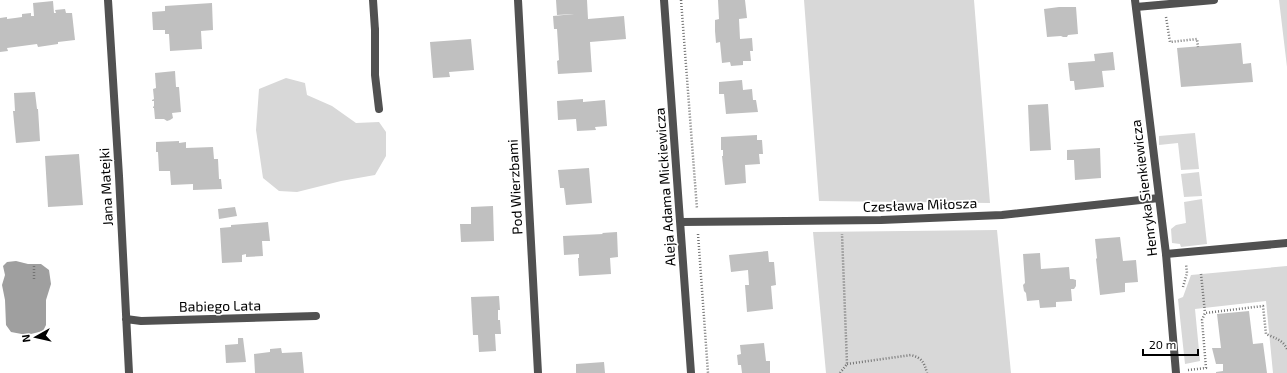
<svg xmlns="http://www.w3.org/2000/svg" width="1287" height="373" font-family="'Exo 2',sans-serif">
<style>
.green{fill:#d8d8d8}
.water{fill:#9f9f9f}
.building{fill:#c0c0c0}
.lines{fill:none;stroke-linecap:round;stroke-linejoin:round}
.path{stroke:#737373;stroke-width:2.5;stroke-dasharray:1 2;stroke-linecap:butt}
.service{stroke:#515151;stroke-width:8}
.minor{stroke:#515151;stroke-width:8}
.labels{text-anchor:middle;stroke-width:3.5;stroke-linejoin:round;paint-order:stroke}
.street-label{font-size:14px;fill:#000;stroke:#fff}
</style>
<rect width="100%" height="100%" fill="#fff"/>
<!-- green -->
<path class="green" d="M804,0h170l16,203 -171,-2z
M1279,0h8v67z
M286,78l19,5 2,12 25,11 24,17 23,-1 7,10v24l-11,19 -34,6 -44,11 -18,-1 -16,-13 -7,-48 3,-41z
M1195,133l4,36 -18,1 -3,-27 -19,2v-9z
M1199,172l3,24 -18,1 -3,-23z
M1202,199l5,45 -26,3 -1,-3 -8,-1 -1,-14 5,-4 10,-2 -2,-21z
M997,230l14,143h-185l-13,-141z
M1287,266v107h-14l-7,-72 -71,8 5,52 -15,3 -7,-65 5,-2 8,-22z"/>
<!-- water -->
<path class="water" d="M16,261l12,3h13l8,6 2,14 -5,16v25l-3,6 -16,4 -16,-3 -5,-7 -1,-25 -3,-15 3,-10 -2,-9 4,-4z"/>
<!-- building -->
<path class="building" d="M556,0h31l1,19 36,-3 2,23 -36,3 2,30 -34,2 -1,-13 2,-1 -2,-31h-3l-1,-13 21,-2 -17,1z
M718,0h27l2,18 -8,1 1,20 12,-1 1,13h-3l1,10h-8v4l-12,1 -1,-4 -8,1 -2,-21 -4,1 -1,-12v-11l4,-1z
M53,1l1,12h2l-1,-3 10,-1 1,4h6l3,27 -17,2v2l-20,3 -1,-3 -30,4 1,3 -8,1v-34l7,-1v2l8,-1 7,-1v-3l9,-1v3h3l-1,-13z
M212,3l1,27 -12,1 1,18 -32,2 -1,-17h-4v-4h-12l-1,-18 13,-1v-5z
M1059,7h17l2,27 -10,1 -1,2h-4l-2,-1 -14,1 -3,-28z
M471,39l3,31 -25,2 1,5 -17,1 -3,-36z
M1241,43l2,21 8,-1 2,19 -72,5 -4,-39z
M1113,52l2,18 -13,1 2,16 -29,3 -1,-9h-4l-2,-18 27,-2 -1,-7z
M175,71l1,16h3l2,25 -9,1 1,5 -3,2 -3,1 -3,-2h-9l-1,-11h-1v-1l1,-1v-5h-2v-1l2,-1 -1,-10 3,-1 -1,-15z
M742,80l1,10 9,-1 1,11h3l2,12 -32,2 -2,-20h-5v-12z
M35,92l2,17h1l2,32 -24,2 -3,-32h2l-1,-18z
M583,99v3l22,-2 2,26 -12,1 1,3 -19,1 -1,-12 -18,1 -1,-19z
M1048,104l3,46 -21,1 -2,-46z
M757,135v5h5l1,14h-4l1,10 -15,1 1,18 -21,2 -3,-29h1v-6h-2v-13z
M179,141v2l7,-1v6l27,-1 1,12h4l1,20h2l1,10 -29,1v-6l-22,1 -1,-14h-11l-1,-19h-2v-10z
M1100,148l1,30 -26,2 -1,-20h-7v-10z
M79,154l4,51 -35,2 -3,-51z
M589,168l3,35 -26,2 -2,-17h-4l-2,-18z
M493,206l1,35 -33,1 -1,-18h11v-17z
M235,207l2,9 -18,3 -1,-10z
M268,222l2,19h-8l1,15 -17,1v-3l-4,1v7l-20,1 -2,-35 11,-1v-2z
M617,232l1,25 -8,1 1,16 -32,2 -1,-18h1v-4l-15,1 -1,-19 40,-2 -1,-1z
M1120,237l3,24 13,-1 2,22 -13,1v9l-25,3 -4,-36 1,-1 -2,-19z
M768,251l1,11h5l2,23 -5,1 2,23 -26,3 -2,-27h4l-1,-15 -17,2 -2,-17z
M1040,253l1,16 28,-2 1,12h3l3,1v6l-2,3h-3l1,12 -16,1v5l-16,1 -1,-8 -12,1 -1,-8 -2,-2 -1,-6 2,-2 -2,-29z
M499,296l1,14h-2v10h2l1,14h-6l1,17 -17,1 -1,-17h-5l-2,-38z
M1249,311l4,33 10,-1 4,30h-51v-1l7,-1v-7h-7l-4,-16h9l-4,-34z
M238,338h5l3,24 -20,1 -1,-18 13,-1z
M764,343l2,18h4v12h-28l-1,-8h-3l-1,-10 4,-1 -1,-9z
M281,348l1,5 20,-1 2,21h-49l-1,-19 16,-2v-3z
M604,362l1,11h-29v-9z"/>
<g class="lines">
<!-- path -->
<path class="path" d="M681,0l16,209
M1166,17l4,25 27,-3 1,8
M698,234l10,139
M1201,274l4,39
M34,279v-15
M1183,287l4,-14 -1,-9
M847,364l64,-9c11,3 13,7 16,18
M1188,370l18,-2 -4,-48 3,-7 58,-7 3,28c9,4 17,6 21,15
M840,373l7,-9 -5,-130"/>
<!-- service -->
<path class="service" d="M1136,7l78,-7
M375,30v45l4,34
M1166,254l121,-11"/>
<!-- minor -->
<path class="minor" d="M108,0l11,176 10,197
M373,0l2,30
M518,0l20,373
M664,0l27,373
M1135,0l31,254 10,119
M681,222l200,-2 121,-5 157,-17
M126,319l15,2 175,-5"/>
</g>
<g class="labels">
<!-- street labels -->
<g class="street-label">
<text transform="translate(106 187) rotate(-93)" y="5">Jana Matejki</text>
<text transform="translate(515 187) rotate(-93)" y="5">Pod Wierzbami</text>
<text transform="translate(665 187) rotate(-94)" y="5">Aleja Adama Mickiewicza</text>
<text transform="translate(1144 188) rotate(-97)" y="5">Henryka Sienkiewicza</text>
<text transform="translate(920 205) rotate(-2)" y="5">Czesława Miłosza</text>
<text transform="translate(220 306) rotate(-1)" y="5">Babiego Lata</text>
</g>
</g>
<!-- north arrow -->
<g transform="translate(36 337) rotate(262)" stroke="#ffffff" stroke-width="3" paint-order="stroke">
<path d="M0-3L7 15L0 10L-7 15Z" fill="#000000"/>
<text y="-6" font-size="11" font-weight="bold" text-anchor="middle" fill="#000000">N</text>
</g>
<!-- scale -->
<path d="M1143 349v6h55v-6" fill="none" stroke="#000000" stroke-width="2"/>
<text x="1149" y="349" font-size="12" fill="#000000" stroke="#ffffff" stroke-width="3" paint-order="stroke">20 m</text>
</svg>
